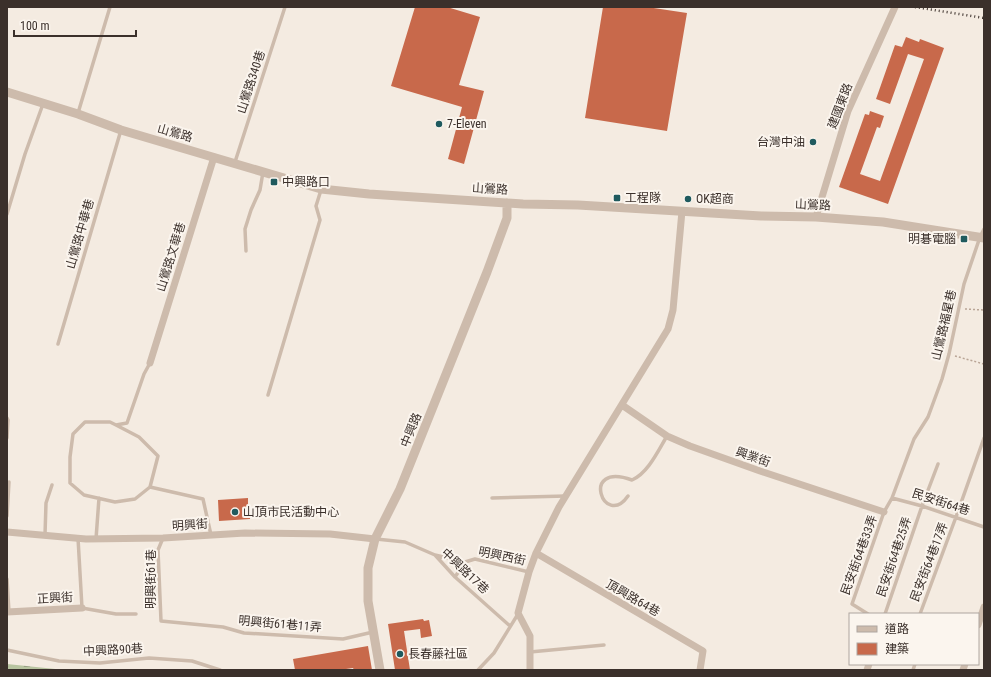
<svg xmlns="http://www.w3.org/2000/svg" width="991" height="677" font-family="'Roboto Condensed','Noto Sans TC',sans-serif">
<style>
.forest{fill:url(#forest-firs)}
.building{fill:#c8694b}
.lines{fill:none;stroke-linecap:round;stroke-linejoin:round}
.path{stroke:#b9a596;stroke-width:1.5;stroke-dasharray:2 2;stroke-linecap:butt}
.service{stroke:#cdbbac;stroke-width:3.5}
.minor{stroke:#cdbbac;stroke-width:7}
.tertiary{stroke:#cdbbac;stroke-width:9}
.rail{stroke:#3b302b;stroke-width:2.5;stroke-dasharray:1 3;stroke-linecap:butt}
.poi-dot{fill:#1f5a5e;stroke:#fbf5ee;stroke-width:1.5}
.labels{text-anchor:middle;stroke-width:4;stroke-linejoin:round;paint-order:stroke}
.street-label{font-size:12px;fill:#3b302b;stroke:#fbf5ee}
.poi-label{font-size:12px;fill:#3b302b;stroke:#fbf5ee;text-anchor:start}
</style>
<defs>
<pattern id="forest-firs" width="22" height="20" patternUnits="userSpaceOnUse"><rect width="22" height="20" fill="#b8c4a0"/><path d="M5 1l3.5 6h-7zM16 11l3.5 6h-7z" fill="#97a083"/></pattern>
</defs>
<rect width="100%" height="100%" fill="#f4ebe1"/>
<!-- forest -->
<path class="forest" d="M7,664l58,6h-58z"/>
<!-- building -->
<path class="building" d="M415,7h32l33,10 -21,68 25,6 -20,73 -16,-5 14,-52 -71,-21z
M603,7h44l40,6 -20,118 -82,-13z
M906,37l13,5 1,-3 24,9 -56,156 -49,-17 26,-73 4,1 1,-4 14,5 -4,12 -3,-1 -17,47 20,7 44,-122 -16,-5 -18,50 -14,-5 19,-54 7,2z
M248,498v10h3l1,8h-2v3l-31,2 -1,-21z
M423,619l1,2 5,-1 3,16 -11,2 -1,-9 -16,2 6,39h-15l-7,-46z
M368,646l4,24h-18l-1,-2 -14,2h-44l-2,-11z"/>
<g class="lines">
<!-- path -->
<path class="path" d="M965,309l19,1
M955,356l29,8"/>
<!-- service -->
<path class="service" d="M78,113l32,-106
M235,162l50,-155
M7,214l18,-60 18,-50
M246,251l-1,-22 6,-19 9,-20 3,-18
M58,344l63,-214
M150,363l-6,11 -17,49 -11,2 -6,-3h-25l-12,12 -3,23v26l14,12 31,7 20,-3 15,-12
M268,395l52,-175 -4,-14 5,-16
M7,418l1,2 -1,18
M116,425l23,12 19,19 -8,31
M150,487l53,12 8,36
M628,496c-24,34 -49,-35 4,-16 16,-7 26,-29 35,-44
M492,498l74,-2
M892,498l30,8 62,21
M7,516l2,-34
M45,535l1,-32 6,-18
M78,538l4,70 34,6h20
M163,538l-5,12 3,71 62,6 21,6 99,6 30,-7
M96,539l3,-41
M376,539l29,3 30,13 20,22 55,49
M435,555l30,7
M455,577l10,-15 10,-3 54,13
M7,579l2,33
M868,614l-16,-10 32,-92 8,-14 22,-59 14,-22 14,-38 7,-25 15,-70 16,-47 4,-8
M885,614l37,-108 16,-42
M920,614l36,-97 28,-79
M7,650l52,11 41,2 49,-5 43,3 28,9
M530,652l74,-7
M478,670l16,-17 24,-39
M913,670l2,-6"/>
<!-- minor -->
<path class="minor" d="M816,217l32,-106 47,-104
M150,363l64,-206
M622,405l45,31 23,10 70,25 124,41
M7,532l79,7 77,-1 82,-5 85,1 45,5
M536,553l167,98 -3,19
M7,612l75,-4
M978,625l6,-18
M530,670v-34l-12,-23 11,-41 7,-19 23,-46 109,-178 5,-19 9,-99
M867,670l2,-6
M963,670l2,-6"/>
<!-- tertiary -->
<path class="tertiary" d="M7,92l71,22 43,16 200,59 48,5 154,10 55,1 183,11 55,1 67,5 101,16
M380,670l-12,-69v-33l7,-29 25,-50 87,-217 20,-54v-15"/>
<!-- rail -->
<path class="rail" d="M915,7l69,11"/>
</g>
<!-- markers -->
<g class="poi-dot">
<circle cx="439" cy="124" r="4"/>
<circle cx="813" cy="142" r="4"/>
<rect x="270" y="178" width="8" height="8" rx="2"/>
<rect x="613" y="194" width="8" height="8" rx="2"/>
<circle cx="688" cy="199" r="4"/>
<rect x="960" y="235" width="8" height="8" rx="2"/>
<circle cx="235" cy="512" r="4"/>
<circle cx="400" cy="654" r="4"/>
</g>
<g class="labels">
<!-- street labels -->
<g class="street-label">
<text transform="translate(251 82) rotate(-72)" y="4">山鶯路340巷</text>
<text transform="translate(840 106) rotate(-69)" y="4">建國東路</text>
<text transform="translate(175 133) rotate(16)" y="4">山鶯路</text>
<text transform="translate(490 189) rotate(3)" y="4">山鶯路</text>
<text transform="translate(813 205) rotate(2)" y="4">山鶯路</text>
<text transform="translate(80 234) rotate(-74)" y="4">山鶯路中華巷</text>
<text transform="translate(171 257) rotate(-73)" y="4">山鶯路文華巷</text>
<text transform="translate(944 325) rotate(-77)" y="4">山鶯路福星巷</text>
<text transform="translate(411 430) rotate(-68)" y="4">中興路</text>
<text transform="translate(753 457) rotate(19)" y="4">興業街</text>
<text transform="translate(941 502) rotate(18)" y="4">民安街64巷</text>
<text transform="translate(190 525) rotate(-4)" y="4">明興街</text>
<text transform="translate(859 555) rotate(-70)" y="4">民安街64巷33弄</text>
<text transform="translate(502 556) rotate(12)" y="4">明興西街</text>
<text transform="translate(894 557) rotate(-71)" y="4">民安街64巷25弄</text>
<text transform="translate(929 562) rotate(-69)" y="4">民安街64巷17弄</text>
<text transform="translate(465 571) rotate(43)" y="4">中興路17巷</text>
<text transform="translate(151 579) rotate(-90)" y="4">明興街61巷</text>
<text transform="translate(55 598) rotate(-3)" y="4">正興街</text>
<text transform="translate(633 598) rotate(30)" y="4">頂興路64巷</text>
<text transform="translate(280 624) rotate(5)" y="4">明興街61巷11弄</text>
<text transform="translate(113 650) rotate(-3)" y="4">中興路90巷</text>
</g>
<!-- poi labels -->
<g class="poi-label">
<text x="447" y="128">7-Eleven</text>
<text x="805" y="146" text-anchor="end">台灣中油</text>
<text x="282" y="186">中興路口</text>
<text x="625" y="202">工程隊</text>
<text x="696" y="203">OK超商</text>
<text x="956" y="243" text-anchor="end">明碁電腦</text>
<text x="243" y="516">山頂市民活動中心</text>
<text x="408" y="658">長春藤社區</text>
</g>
</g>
<!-- border -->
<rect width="991" height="677" fill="none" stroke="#3b302b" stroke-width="16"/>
<!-- legend -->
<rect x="849" y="613" width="130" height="52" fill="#fbf5ee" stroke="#aea6a0"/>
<rect x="857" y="626" width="20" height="6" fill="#cdbbac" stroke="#aea6a0"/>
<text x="885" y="633" font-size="12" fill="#3b302b">道路</text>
<rect x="857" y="643" width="20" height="12" fill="#c8694b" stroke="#aea6a0"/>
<text x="885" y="653" font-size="12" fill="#3b302b">建築</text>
<!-- scale -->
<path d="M14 30v6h122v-6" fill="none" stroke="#3b302b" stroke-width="2"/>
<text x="20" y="30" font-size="12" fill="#3b302b" stroke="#fbf5ee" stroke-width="3" paint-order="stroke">100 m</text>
</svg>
